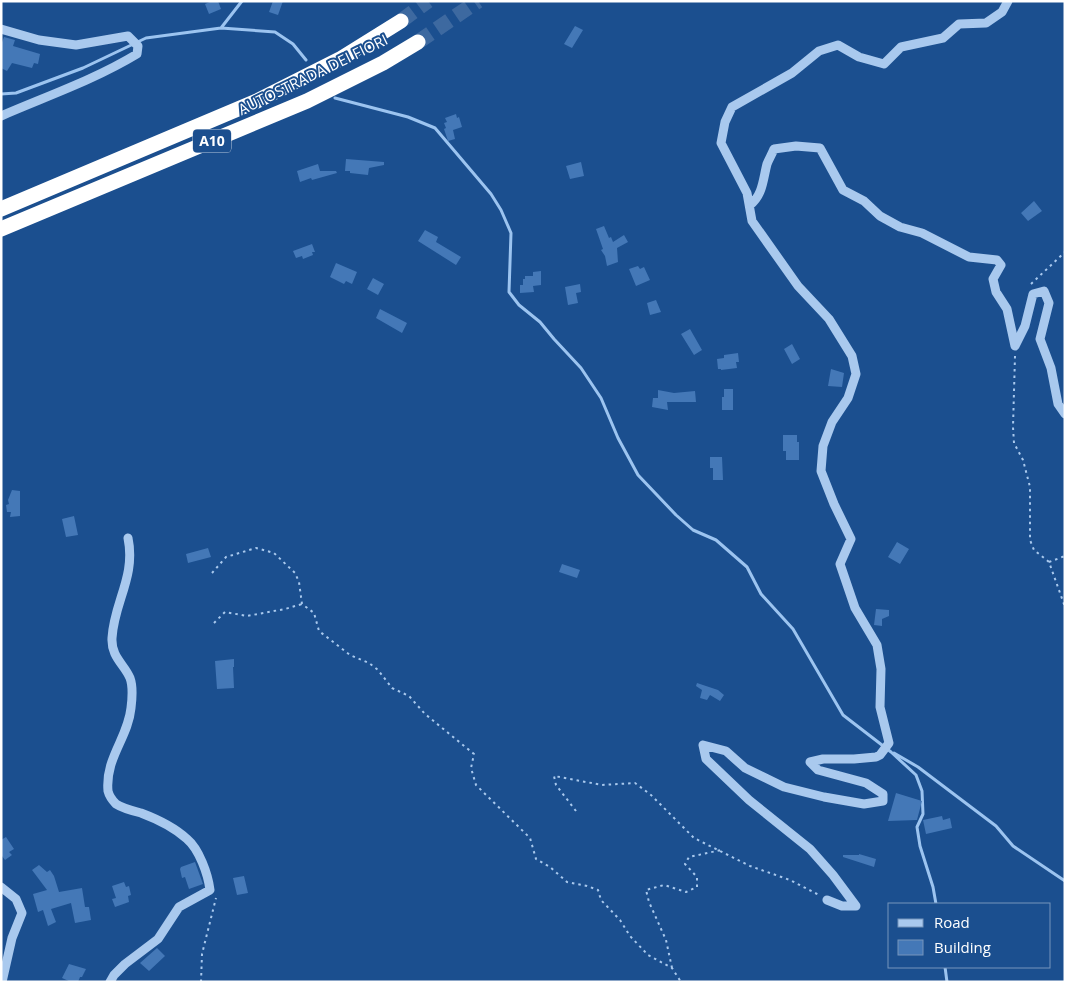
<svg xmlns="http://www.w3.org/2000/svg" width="1066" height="983" font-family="'Open Sans',sans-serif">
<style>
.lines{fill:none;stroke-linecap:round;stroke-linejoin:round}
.stream{stroke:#9cc4f0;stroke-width:3}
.building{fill:#4478b7}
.highway-tunnel{stroke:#3d69a0;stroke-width:15;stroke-dasharray:15 8;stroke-linecap:butt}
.path{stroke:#a9c9ee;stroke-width:2;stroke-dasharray:2.5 4;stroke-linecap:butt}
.minor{stroke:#a9c9ee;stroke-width:9}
.highway{stroke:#fff;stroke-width:15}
.labels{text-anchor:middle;stroke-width:4;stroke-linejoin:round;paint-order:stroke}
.shield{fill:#1b4f8f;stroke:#bbcadd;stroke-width:1}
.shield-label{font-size:14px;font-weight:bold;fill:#fff}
.street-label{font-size:15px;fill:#fff;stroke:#1b4f8f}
</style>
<rect width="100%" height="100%" fill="#1b4f8f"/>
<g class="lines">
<!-- stream -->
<path class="stream" d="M221,28l54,4 18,12 13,16
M1,94l15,-1 67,-25 63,-30 75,-10 21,-27
M335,98l73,19 27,11 56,66 10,16 10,23 -2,59 10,13 21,17 14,17 27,29 20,30 17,40 20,37 38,40 17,15 23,10 31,27 14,27 32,35 50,86 48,37 25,23 6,16 1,23 -6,13 3,19 13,41 3,17
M894,753l24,14 78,59 17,20 52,35
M945,967l2,15"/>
</g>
<!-- building -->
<path class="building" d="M212,1h6l3,8 -12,5 -4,-10z
M273,1h10l-5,14 -9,-3z
M575,26l8,4 -11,18 -8,-4z
M4,37l11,3 -2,6 27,8 -2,10 -4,-1 -2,5 -20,-5 -5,8 -6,-3v-23z
M456,114l1,4 2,-1 3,10 -9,3 2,9 -7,2 -4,-12 2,-1 -2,-5 3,-1 -2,-4z
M346,159l38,3v3l-15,3 -1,7 -18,-2v-2h-5z
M581,162l3,14 -14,3 -4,-13z
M318,164l2,7h16l1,2 -25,7 -1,-2 -11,4 -3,-11z
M1034,201l8,10 -14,10 -7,-8z
M604,226l5,12 2,-1 2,5 11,-7 4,7 -11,6 1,14 -11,4 -2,-10 -4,-6 2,-1 -7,-20z
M425,230l13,7 -2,5 25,15 -5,8 -38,-24z
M312,244l3,8h-3l1,3 -10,4 -1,-3 -6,2 -3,-7z
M336,263l21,9 -5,12 -6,-3 -2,3 -14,-7z
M638,266l2,3 4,-2 6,13 -14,6 -7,-17z
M541,271v14l-8,1 1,6 -14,1v-8h3v-6h2v-3h8v-4z
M373,278l11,6 -6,11 -11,-6z
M580,284l1,8 -5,1 2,10 -10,2 -3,-18z
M656,300l5,12 -11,3 -3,-12z
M380,309l27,14 -5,10 -26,-15z
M690,329l12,21 -8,5 -13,-21z
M792,344l8,15 -8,5 -8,-15z
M738,353l1,9h-3l1,6 -16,2v-1h-3l-1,-10 7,-1v-3z
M831,369l13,4 -2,14 -14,-1z
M724,389h9v21h-11v-13h2z
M658,390l16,3 21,-2 1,11h-29l1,8 -16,-3 1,-9h5z
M783,435h14v7h2v18h-13v-9h-3z
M710,457h12l1,23h-10v-12h-3z
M12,490l8,1v25l-10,1 1,-5h-4l-1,-7 3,-1 -1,-4z
M74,516l4,19 -12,2 -4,-18z
M897,542l12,7 -9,15 -12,-7z
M208,548l3,9 -23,6 -2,-9z
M562,564l18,6 -3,8 -18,-6z
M876,609l13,1v6l-7,3v7l-8,-1z
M234,659v8h-1l1,21 -17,1 -2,-28z
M697,683l21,7 6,5 -4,6 -10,-6 -3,5 -7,-2 2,-8 -6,-4z
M896,793l26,8 -5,19 -29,1z
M942,816l1,4 7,-2 2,10 -26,6 -3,-14z
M6,837l8,12 -5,3 3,3 -7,5 -3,-4h-1v-16z
M859,854l17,5 -2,8 -31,-10v-2h16z
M195,862l8,22 -14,5 -4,-12 -3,1 -2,-9 1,-2z
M39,865l8,7 3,-2 4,6 5,16 23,-4 3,19h4l2,13 -16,3 -4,-20 -20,6 5,13 -8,4 -5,-16 -5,2 -5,-18 14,-4 -15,-20z
M244,876l4,17 -11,2 -4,-17z
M124,882l2,5 3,-1 2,9 -3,1 1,6 -14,5 -3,-8 4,-1 -4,-12z
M157,948l8,8 -16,15 -9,-8z
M69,964l17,5 -4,8h-2l-2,5h-7l-9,-4z"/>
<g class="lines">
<!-- highway-tunnel -->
<path class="highway-tunnel" d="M401,21l27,-20
M418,42l60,-41"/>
<!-- path -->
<path class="path" d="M1031,284l34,-32
M1015,356l-2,71 1,16 9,17 7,27v53l4,10 15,12 16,45
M1049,562l16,-6
M212,573l14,-16 30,-9 18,5 21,20 4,9 3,22 12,9 5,18 31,24 19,8 9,7 14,18 17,8 16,18 49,40 -3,14 5,17 54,53 6,21 14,8 17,15 20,4 11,4 3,10 19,20 10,16 18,19 24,13 9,14
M214,623l11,-11 22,4 38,-7 17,-5
M576,811l-20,-26 -2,-9 48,9 33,-2 16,12 43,43 56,28 40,14 29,15
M672,968l-6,-28 -17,-38 -3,-12 18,-5 22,7 11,-5v-10l-12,-13 4,-7 32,-7
M201,982l1,-28 14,-56"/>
<!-- minor -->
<path class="minor" d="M1,29l38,11 37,5 52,-9 10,10 -1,8c-43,26 -90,42 -136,62
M750,205c13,-10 13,-26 17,-41 2,-5 5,-10 7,-15l22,-3 24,2 23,42 21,11 16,15 20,11 22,6 47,24 28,3 4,5 -8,14 3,13 11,17 8,37 10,-20 8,-32 11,-3 5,12 -9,36 11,29 7,36 7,10
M1,887l15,12 6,14 -10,25 -10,44
M827,900l15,6h14l-23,-31 -23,-26 -61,-49 -43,-41 -3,-14 23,6 19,17 39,19 40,10 40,7 19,-3v-7l-17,-11 -48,-13 -8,-8 13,-3h31l22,-2 4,-2 9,-12 -9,-36 1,-38 -4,-24 -22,-37 -15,-44 11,-25 -17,-35 -13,-33 2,-25 9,-24 16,-24 8,-24 -4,-18 -23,-37 -31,-33 -46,-65 -5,-28 -26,-50 4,-21 7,-15 60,-34 27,-22 19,-6 21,12 25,7 17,-17 42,-9 16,-14 27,-1 16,-11 6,-11
M110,982l4,-7 11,-11 33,-25 21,-32 31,-17c-2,-16 -11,-41 -23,-51 -13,-12 -30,-20 -46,-26 -8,-2 -19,-5 -25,-9 -3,-3 -7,-9 -8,-13 -3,-33 20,-53 23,-83 1,-8 2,-22 -1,-30 -6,-14 -19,-21 -18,-40 2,-36 24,-61 16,-100"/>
<!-- highway -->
<path class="highway" d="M1,209l256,-108 83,-42 61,-38
M1,229l306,-128 76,-38 35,-21"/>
</g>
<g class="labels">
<!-- shield labels -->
<rect class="shield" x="193" y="129.5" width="38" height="23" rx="4"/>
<g class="shield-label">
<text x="212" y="146">A10</text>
</g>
<!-- street labels -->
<g class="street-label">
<text transform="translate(313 75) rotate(-26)" y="5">AUTOSTRADA DEI FIORI</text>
</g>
</g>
<!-- border -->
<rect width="1066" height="983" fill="none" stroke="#ffffff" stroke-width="5"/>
<!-- legend -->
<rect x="888" y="903" width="162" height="65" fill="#1b4f8f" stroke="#7695bc"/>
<rect x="898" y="919" width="25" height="8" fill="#a9c9ee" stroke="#7695bc"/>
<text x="934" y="928" font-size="15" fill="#ffffff">Road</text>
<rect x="898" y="940" width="25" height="15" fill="#4478b7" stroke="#7695bc"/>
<text x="934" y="953" font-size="15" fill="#ffffff">Building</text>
</svg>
